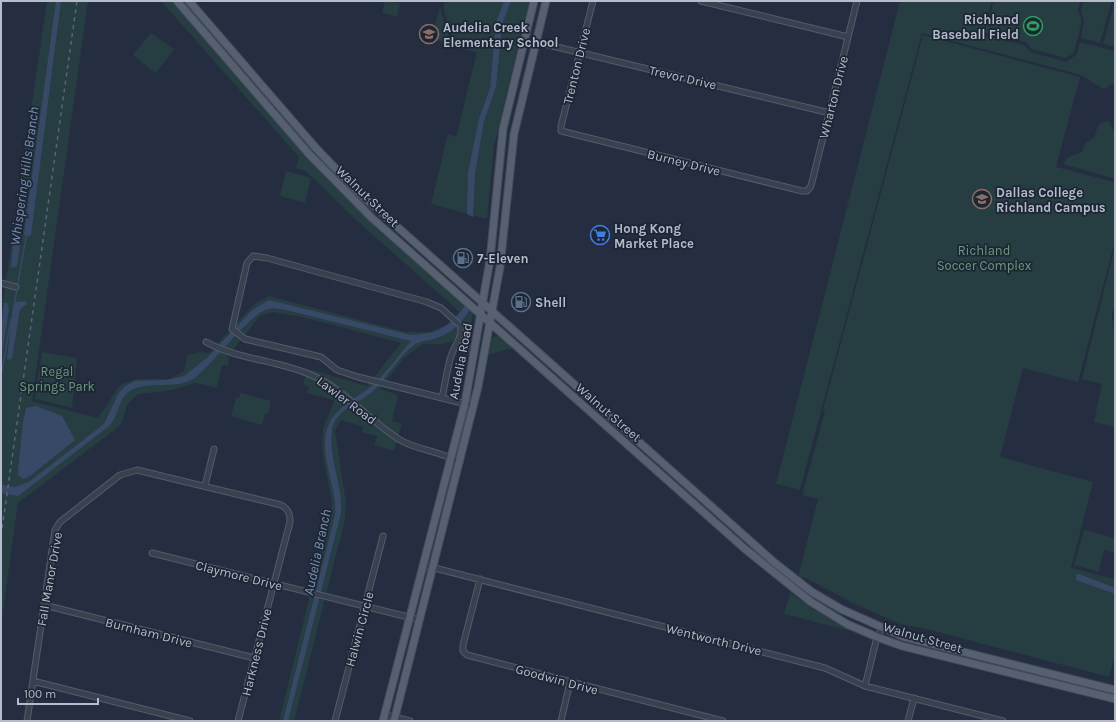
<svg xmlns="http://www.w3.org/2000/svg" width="1116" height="722" font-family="Karla,sans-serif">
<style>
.green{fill:#263d41}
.water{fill:#384968}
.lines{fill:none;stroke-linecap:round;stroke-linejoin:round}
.stream{stroke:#384968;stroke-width:1.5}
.minor-casing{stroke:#535c6b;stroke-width:7}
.major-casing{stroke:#424a59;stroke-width:9}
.minor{stroke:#384150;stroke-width:5}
.major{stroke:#566070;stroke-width:7}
.rail{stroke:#5a6477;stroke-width:1.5;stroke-dasharray:4 4;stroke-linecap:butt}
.labels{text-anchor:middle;stroke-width:3.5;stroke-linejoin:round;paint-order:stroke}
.poi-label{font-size:13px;font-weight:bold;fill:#b5bccb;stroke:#1d2635;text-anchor:start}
.street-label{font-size:13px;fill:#b5bccb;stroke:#1d2635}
.park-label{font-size:13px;fill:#6b9c79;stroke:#1d2635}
.water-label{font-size:14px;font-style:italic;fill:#7c8fb3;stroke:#1d2635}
</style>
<rect width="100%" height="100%" fill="#242e40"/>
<!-- green -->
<path class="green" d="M47,1h41l-56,400 66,17 22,-33 16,-6h33l15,-8 4,-16 12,-3 9,1 46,-50 14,-7 136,36h24l23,-9 9,-10 -105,-93 -49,-48 -11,-4 3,-11 -138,-156h12l131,152 169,159 -4,25 -27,7h-19l-19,14 -24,31 18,6 -6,26 10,3 -8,27 -20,-6 3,-9 -15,-4 1,-5 -22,-7 -6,11 11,72 -1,17 -51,201h-15l53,-215c-2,-27 -14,-53 -8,-80 2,-8 8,-16 10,-26l-27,-7 2,-6 -6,-3 5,-15 59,17 34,-43 -99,-26 -29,-5 -13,4 -33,41 2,1 -1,8 -6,-1 -5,23 -22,-5 -26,8 -31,3 -11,11 -6,20 -103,78 -17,123v-311z
M385,1l15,2 -3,14 -15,-4z
M445,1h84l-35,145 -7,73 -56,-15 17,-70 8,3 21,-85 -22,-5 -12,-40z
M900,1h92l-10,34 42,10 7,7 35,10 10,-7 4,-13 35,9v32l-12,6 -22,-14 -159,-42 -122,457 -24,-6z
M994,1h86l-2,10 4,9 -8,33 -8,5 -35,-9 -5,-7 -42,-9z
M1083,1h29l-12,42 -19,-5 3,-16 -3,-12z
M1115,1v46l-12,-3z
M440,7l11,37 -20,-5z
M151,33l23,16 -17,23h-3l-20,-16v-3z
M923,35l157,42 -24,90 59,15v58l-37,142 -55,-14 -23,89 93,25 -22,86 44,11v75l-6,23 -183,-48 -26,-5 -47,-21 -47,-25 -8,-1 20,-78 -16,-4 23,-84 -2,-1z
M1108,120l7,13v46l-52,-15 5,-7 14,-5 3,-9 9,-5 4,-13z
M286,171l25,7 -6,25 -25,-7z
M1115,246v58l-3,10 3,33v80l-21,-5 8,-38 -20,-5z
M499,335l15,13 -26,7 4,-17z
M42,352l35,6 -5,50 -37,-9z
M240,393l31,8 -3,13h-3l-3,11 -31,-9 5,-19 3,1z
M1084,530l31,8v15l-11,-3 -5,22 -25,-7z
M790,592c21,18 45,29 69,41l-75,-19z"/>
<!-- water -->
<path class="water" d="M56,1h5l-30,234 -5,2 -2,-3z
M504,1h7l-9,23 -6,63 -12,34 -9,52 -2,44 -6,-3 1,-41 11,-54 11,-31 6,-66z
M17,235l4,5 -4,26 -4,2 -2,-2 3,-28z
M269,300l142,35c28,-1 38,-8 55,-31l4,5c-7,13 -18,24 -33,29 -8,3 -16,2 -23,7 -17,13 -27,34 -43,48 -13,10 -36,18 -39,36 -4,29 11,55 9,84l-53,208h-5l52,-206c2,-24 -10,-46 -10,-69 -1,-38 30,-44 52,-65 12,-12 23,-27 34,-40l-125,-31c-6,-1 -12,-3 -18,-1 -19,5 -53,53 -71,67 -19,16 -47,3 -67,15 -13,8 -11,27 -22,36l-90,69 -17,-3v-8l14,2 14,-5 75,-58 14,-30 7,-8 10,-5 31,-1 18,-4 24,-19 44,-47z
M25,301l2,3 -7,5 -8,50 -3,1 -2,-2 6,-52 3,-4z
M4,303h3l2,5 -8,54v-33z
M36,406l26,10 13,24 -45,36 -7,3 -5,-4v-4l5,-48 3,-15z
M1079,574l36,14v6l-39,-14v-5z"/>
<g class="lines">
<!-- stream -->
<path class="stream" d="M14,306l12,-69
M1,376l10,-57"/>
<defs>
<path id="minor" d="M593,1l-32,125v5l241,60h5l4,-5 46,-185
M701,1l147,36
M536,42l294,71
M1,283l15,4
M206,342c33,18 72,18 105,33 34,14 58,46 89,65 19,11 42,11 60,23
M457,346l18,4
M442,398c3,-14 5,-29 9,-42 4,-13 10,-13 10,-30l-20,-18 -14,-6 -160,-44 -14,-2 -6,7 -15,66 13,10 76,18 16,13 21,7 100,25 16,3
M205,486l9,-37
M152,553l268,67
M423,565l402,103 40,18 138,35
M480,579l-17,66v6l4,4 256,66
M44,605l210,53
M33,681l157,40
M865,686l11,-45 6,-13
M385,715l25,6
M27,721l28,-191 5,-8 60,-47 17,-5 144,35c7,4 9,8 9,17l-52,199
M335,721l48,-185
M561,721l9,-39
M908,721l6,-23"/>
<path id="major" d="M177,1l131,152 64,65 373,331 66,53 36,22 30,13 25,9 213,53
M189,1l126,146 42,44 418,372 37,29 29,17 63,28 211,53
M383,721l82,-318 25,-143 13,-131 31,-128
M394,721l84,-334 22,-120 14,-133 32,-133"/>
</defs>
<!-- minor casing -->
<use href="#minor" class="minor-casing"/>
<!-- major casing -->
<use href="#major" class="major-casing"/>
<!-- minor -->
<use href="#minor" class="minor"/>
<!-- major -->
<use href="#major" class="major"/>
<!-- rail -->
<path class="rail" d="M1,536l76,-535"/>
</g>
<!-- icons -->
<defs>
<symbol id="stadium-ring" viewBox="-11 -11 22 22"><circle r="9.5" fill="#1d2635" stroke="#2e9e5b" stroke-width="1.5"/><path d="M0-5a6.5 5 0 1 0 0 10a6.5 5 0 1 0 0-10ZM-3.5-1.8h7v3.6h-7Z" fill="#2e9e5b"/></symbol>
<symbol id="school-ring" viewBox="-11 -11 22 22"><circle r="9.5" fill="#1d2635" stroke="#8d6e63" stroke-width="1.5"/><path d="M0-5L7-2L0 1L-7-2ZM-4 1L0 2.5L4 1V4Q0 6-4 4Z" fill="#8d6e63"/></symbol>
<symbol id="university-ring" viewBox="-11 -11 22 22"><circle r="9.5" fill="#1d2635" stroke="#8d6e63" stroke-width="1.5"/><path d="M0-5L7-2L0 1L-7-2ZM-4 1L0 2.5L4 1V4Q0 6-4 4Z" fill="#8d6e63"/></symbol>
<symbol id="supermarket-ring" viewBox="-11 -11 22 22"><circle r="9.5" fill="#1d2635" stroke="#3f7fe0" stroke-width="1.5"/><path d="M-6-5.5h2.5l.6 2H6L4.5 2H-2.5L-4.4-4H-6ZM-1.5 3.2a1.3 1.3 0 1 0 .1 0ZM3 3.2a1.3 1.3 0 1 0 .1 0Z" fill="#3f7fe0"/></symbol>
<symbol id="fuel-ring" viewBox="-11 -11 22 22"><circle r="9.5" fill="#1d2635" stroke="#5c6f8a" stroke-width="1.5"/><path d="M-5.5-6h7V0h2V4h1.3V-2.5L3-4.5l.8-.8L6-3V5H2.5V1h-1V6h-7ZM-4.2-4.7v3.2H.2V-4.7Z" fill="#5c6f8a"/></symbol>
</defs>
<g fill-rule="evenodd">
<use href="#stadium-ring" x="1022" y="15" width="22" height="22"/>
<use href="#school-ring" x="418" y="23" width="22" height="22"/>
<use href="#university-ring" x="971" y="188" width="22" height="22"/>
<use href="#supermarket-ring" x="589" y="224" width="22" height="22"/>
<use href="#fuel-ring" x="452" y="247" width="22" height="22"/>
<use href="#fuel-ring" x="510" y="291" width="22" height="22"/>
</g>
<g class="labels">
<!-- poi labels -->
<g class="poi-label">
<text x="1019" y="24" text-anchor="end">Richland<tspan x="1019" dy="15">Baseball Field</tspan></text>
<text x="443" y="32">Audelia Creek<tspan x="443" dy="15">Elementary School</tspan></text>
<text x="996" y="197">Dallas College<tspan x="996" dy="15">Richland Campus</tspan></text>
<text x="614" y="233">Hong Kong<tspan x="614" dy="15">Market Place</tspan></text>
<text x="477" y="263">7-Eleven</text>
<text x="535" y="307">Shell</text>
</g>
<!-- street labels -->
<g class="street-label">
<text transform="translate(576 66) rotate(-76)" y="5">Trenton Drive</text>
<text transform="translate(683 77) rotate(13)" y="5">Trevor Drive</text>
<text transform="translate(833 97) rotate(-76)" y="5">Wharton Drive</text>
<text transform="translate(684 162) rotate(14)" y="5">Burney Drive</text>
<text transform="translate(368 196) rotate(44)" y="5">Walnut Street</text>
<text transform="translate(460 361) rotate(-79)" y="5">Audelia Road</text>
<text transform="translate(347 400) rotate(37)" y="5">Lawler Road</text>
<text transform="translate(609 412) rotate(41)" y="5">Walnut Street</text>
<text transform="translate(239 575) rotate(14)" y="5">Claymore Drive</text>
<text transform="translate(49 579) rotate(-80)" y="5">Fall Manor Drive</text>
<text transform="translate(359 629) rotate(-75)" y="5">Halwin Circle</text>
<text transform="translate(149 632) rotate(14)" y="5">Burnham Drive</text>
<text transform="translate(923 637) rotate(16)" y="5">Walnut Street</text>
<text transform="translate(714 639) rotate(14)" y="5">Wentworth Drive</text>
<text transform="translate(256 652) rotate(-76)" y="5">Harkness Drive</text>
<text transform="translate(557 679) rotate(15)" y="5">Goodwin Drive</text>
</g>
<!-- park labels -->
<g class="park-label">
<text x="984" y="255">Richland<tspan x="984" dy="15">Soccer Complex</tspan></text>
<text x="57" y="376">Regal<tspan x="57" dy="15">Springs Park</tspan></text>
</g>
<!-- water labels -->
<g class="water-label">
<text transform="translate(24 176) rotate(-82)" y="5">Whispering Hills Branch</text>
<text transform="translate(317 552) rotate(-78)" y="5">Audelia Branch</text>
</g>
</g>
<!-- border -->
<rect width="1116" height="722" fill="none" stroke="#b5bccb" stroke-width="4"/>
<!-- scale -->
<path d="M18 698v6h80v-6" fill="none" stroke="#b5bccb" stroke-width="2"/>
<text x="24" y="698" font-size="12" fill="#b5bccb" stroke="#1d2635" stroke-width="3" paint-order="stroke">100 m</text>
</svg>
